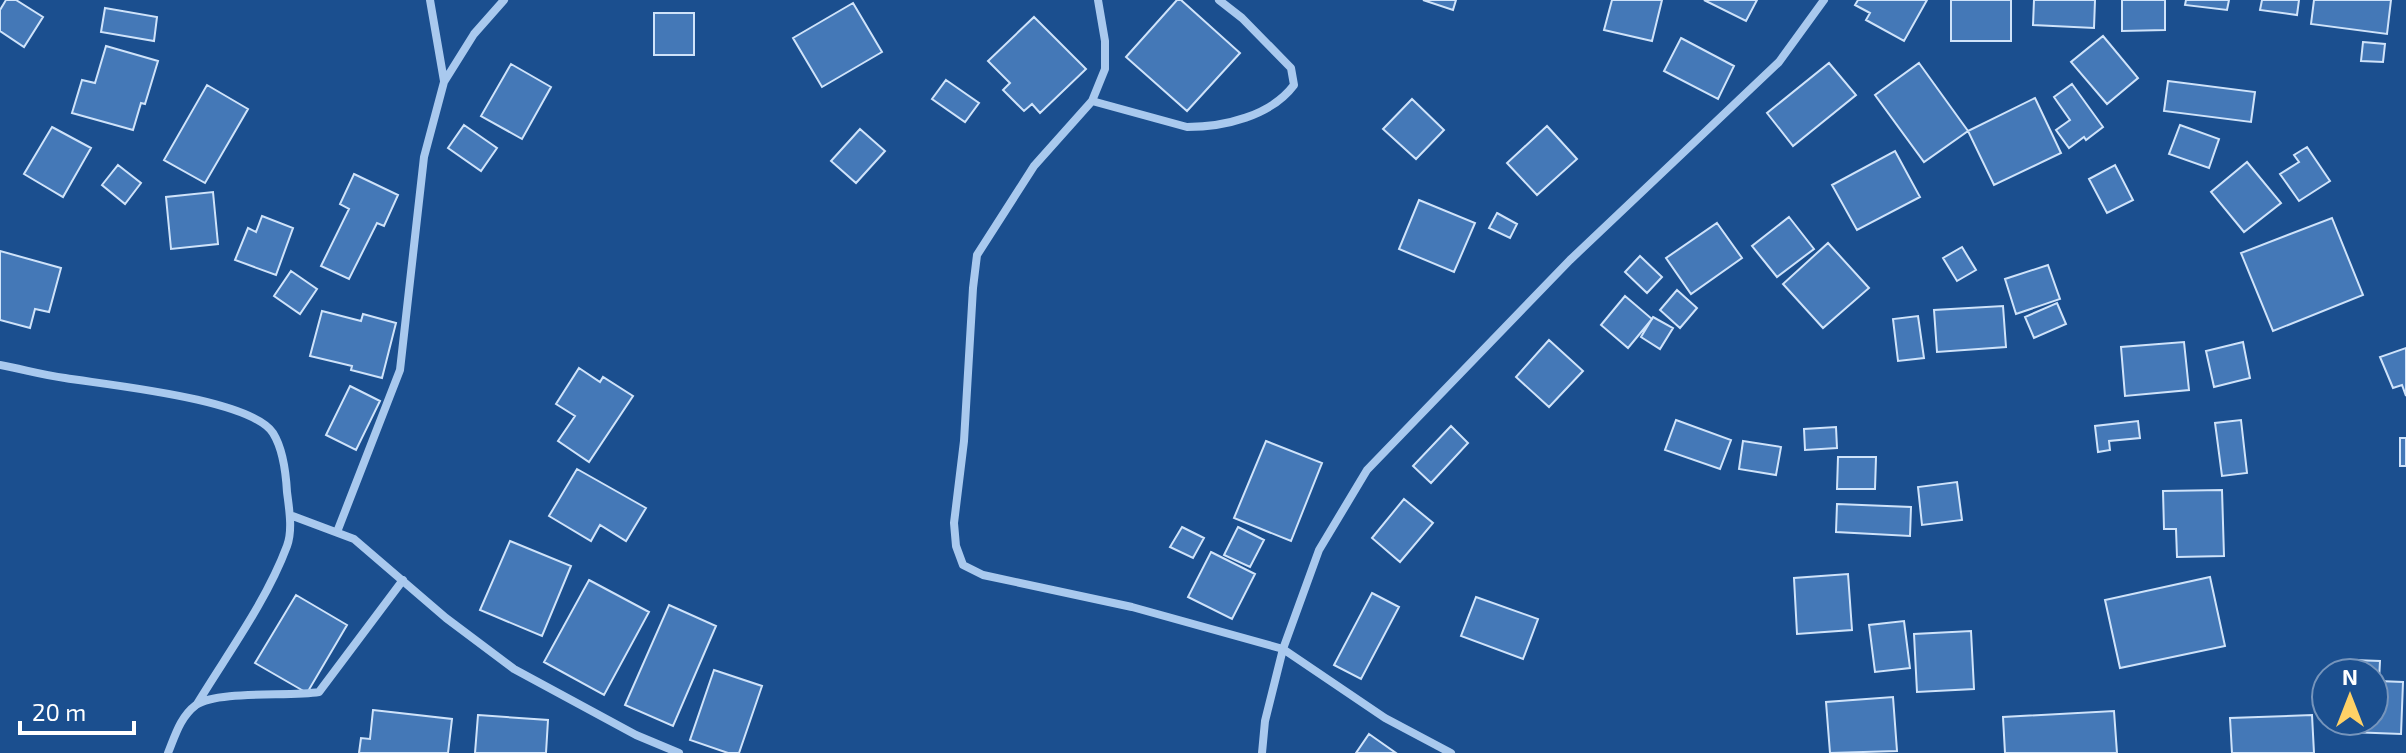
<svg xmlns="http://www.w3.org/2000/svg" width="2406" height="753" font-family="'Exo 2',sans-serif">
<style>
.building{fill:#4478b7;stroke:#cfe3fa;stroke-width:2}
.lines{fill:none;stroke-linecap:round;stroke-linejoin:round}
.minor{stroke:#a9c9ee;stroke-width:8}
</style>
<rect width="100%" height="100%" fill="#1b4f8f"/>
<!-- building -->
<path class="building" d="M6,0h10l27,17 -19,30 -24,-16v-21z
M1177,0h4l59,53 -53,58 -61,-54z
M1423,0h33l-3,10z
M1612,0h50l-10,41 -48,-11z
M1704,0h53l-11,21z
M1858,0h69l-23,41 -38,-21 4,-7 -15,-8z
M1951,0h60v41h-60z
M2034,0h61l-1,28 -61,-3z
M2122,0h43v30l-43,1z
M2186,0h43l-2,10 -42,-5z
M2262,0h37l-2,15 -37,-5z
M2314,0h77l-4,34 -76,-10z
M853,3l29,49 -60,35 -29,-49z
M105,8l52,9 -3,24 -53,-9z
M654,13h40v42h-40z
M1034,17l52,52 -46,44 -8,-9 -8,7 -21,-21 7,-7 -22,-22z
M2103,36l35,42 -31,26 -36,-42z
M1681,38l53,28 -16,33 -54,-28z
M2363,42l22,2 -2,18 -22,-1z
M106,46l52,15 -13,43 -4,-1 -8,27 -61,-17 10,-33 13,3z
M1829,63l27,32 -63,51 -26,-33z
M1919,63l49,68 -44,31 -49,-67z
M511,64l40,23 -29,52 -41,-23z
M946,80l33,23 -14,19 -33,-23z
M2168,81l87,11 -4,30 -87,-11z
M2072,84l31,43 -17,13 -2,-3 -15,11 -13,-18 14,-10 -16,-23z
M207,85l41,24 -43,74 -41,-23z
M2035,98l26,55 -67,32 -26,-54z
M1412,99l32,31 -28,29 -33,-30z
M464,125l33,23 -16,23 -33,-23z
M2180,125l39,14 -10,29 -40,-14z
M1547,126l30,33 -40,36 -30,-32z
M52,127l39,21 -28,49 -39,-23z
M860,129l25,22 -29,32 -25,-22z
M2307,147l23,34 -31,20 -19,-27 19,-12 -5,-7z
M1895,151l25,46 -63,33 -25,-45z
M2247,162l34,41 -37,29 -33,-40z
M118,165l23,18 -16,21 -23,-19z
M2115,165l18,35 -26,13 -18,-34z
M354,174l44,21 -14,31 -7,-3 -28,56 -28,-13 28,-57 -9,-5z
M213,192l5,52 -47,5 -5,-52z
M1419,200l56,23 -21,49 -55,-23z
M1497,213l20,11 -7,14 -21,-10z
M262,216l31,12 -17,47 -41,-15 13,-32 8,4z
M1789,217l25,32 -37,28 -25,-31z
M2332,218l31,77 -90,36 -32,-78z
M1717,223l25,35 -51,36 -25,-36z
M1828,243l41,45 -46,40 -40,-44z
M1962,247l14,23 -19,11 -14,-23z
M0,251l61,17 -12,44 -14,-3 -5,19 -30,-8z
M1640,256l22,21 -15,16 -22,-21z
M2048,265l12,34 -44,15 -11,-35z
M291,271l26,18 -17,25 -26,-18z
M1677,290l20,18 -17,20 -20,-18z
M1625,296l27,23 -24,29 -27,-23z
M2057,303l9,21 -32,14 -9,-21z
M2003,306l3,41 -69,5 -3,-42z
M322,311l39,10 2,-7 33,9 -14,55 -31,-8 1,-4 -42,-10z
M1918,316l6,42 -26,3 -5,-42z
M1653,317l20,11 -13,21 -19,-12z
M1549,340l34,31 -34,36 -33,-30z
M2184,342l5,48 -64,6 -4,-49z
M2243,342l7,36 -36,9 -8,-36z
M2406,348v48l-4,-11 -9,3 -13,-31z
M579,368l21,14 3,-5 30,19 -44,66 -31,-21 17,-25 -19,-12z
M350,386l30,15 -24,49 -30,-15z
M1676,420l55,20 -11,29 -55,-19z
M2241,420l6,53 -25,3 -7,-53z
M2138,421l2,17 -31,3 1,9 -12,2 -3,-26z
M1451,426l17,17 -37,40 -18,-17z
M1836,427l1,21 -32,2 -1,-21z
M2400,438h6v28h-6z
M1266,441l56,22 -31,78 -57,-23z
M1743,441l38,6 -5,28 -37,-6z
M1838,457h38l-1,32h-38z
M577,469l69,39 -20,33 -26,-16 -9,16 -42,-25z
M1957,482l5,38 -40,5 -4,-38z
M2222,490l2,66 -47,1 -1,-28h-12l-1,-38z
M1404,499l29,24 -33,39 -28,-24z
M1837,504l74,3 -1,29 -74,-4z
M1182,527l22,11 -11,20 -23,-11z
M1238,527l26,13 -14,27 -26,-12z
M510,541l61,25 -29,70 -62,-26z
M1211,552l44,22 -23,45 -44,-22z
M1848,574l4,56 -55,4 -3,-56z
M2210,577l15,69 -105,22 -15,-68z
M589,580l60,32 -45,83 -60,-33z
M1372,593l27,14 -38,72 -27,-14z
M296,595l51,30 -40,68 -52,-30z
M1476,597l62,22 -15,40 -62,-23z
M669,605l47,21 -43,100 -48,-21z
M1904,621l6,47 -35,4 -6,-47z
M1971,631l3,58 -57,3 -3,-58z
M2353,660l27,1 -1,20 24,1 -2,52 -51,-2v-11h24v-48h-22z
M714,670l48,16 -23,67h-11l-38,-13z
M1893,697l4,54 -67,2 -4,-51z
M373,710l79,9 -4,34h-89l2,-15 9,1z
M2114,711l3,42h-112l-2,-36z
M478,715l70,5 -2,33h-71z
M2312,715l2,38h-82l-2,-35z
M1369,734l27,19h-40z"/>
<g class="lines">
<!-- minor -->
<path class="minor" d="M430,0l14,81
M1098,0l7,41v28l-13,32 -58,65 -57,89 -4,33 -9,153 -10,82 2,23 7,19 20,10 149,32 151,42 102,69 66,35
M1092,101l95,26c37,0 84,-11 107,-42l-3,-17 -49,-50 -23,-18
M0,365c22,4 43,10 65,13 43,7 186,21 208,55 10,16 13,41 14,59 2,16 6,38 0,54 -21,56 -59,107 -90,158
M290,515l64,24 92,79 68,51 122,66 43,18
M337,532l63,-162 24,-213 20,-75 30,-48 30,-34
M168,753c7,-17 12,-36 28,-48 22,-15 94,-8 123,-13l84,-112
M1262,753l3,-32 18,-72 36,-99 48,-80 203,-210 209,-198 45,-62"/>
</g>
<!-- north arrow -->
<g transform="translate(2350 697)"><circle r="38" fill="#1b4f8f" stroke="#7695bc" stroke-width="2"/>
<path d="M0-6L14 30L0 20L-14 30Z" fill="#ffd166"/>
<text y="-12" font-size="22" font-weight="bold" text-anchor="middle" fill="#ffffff">N</text>
</g>
<!-- scale -->
<path d="M20 721v12h114v-12" fill="none" stroke="#ffffff" stroke-width="4"/>
<text x="32" y="721" font-size="24" fill="#ffffff" stroke="#1b4f8f" stroke-width="6" paint-order="stroke">20 m</text>
</svg>
